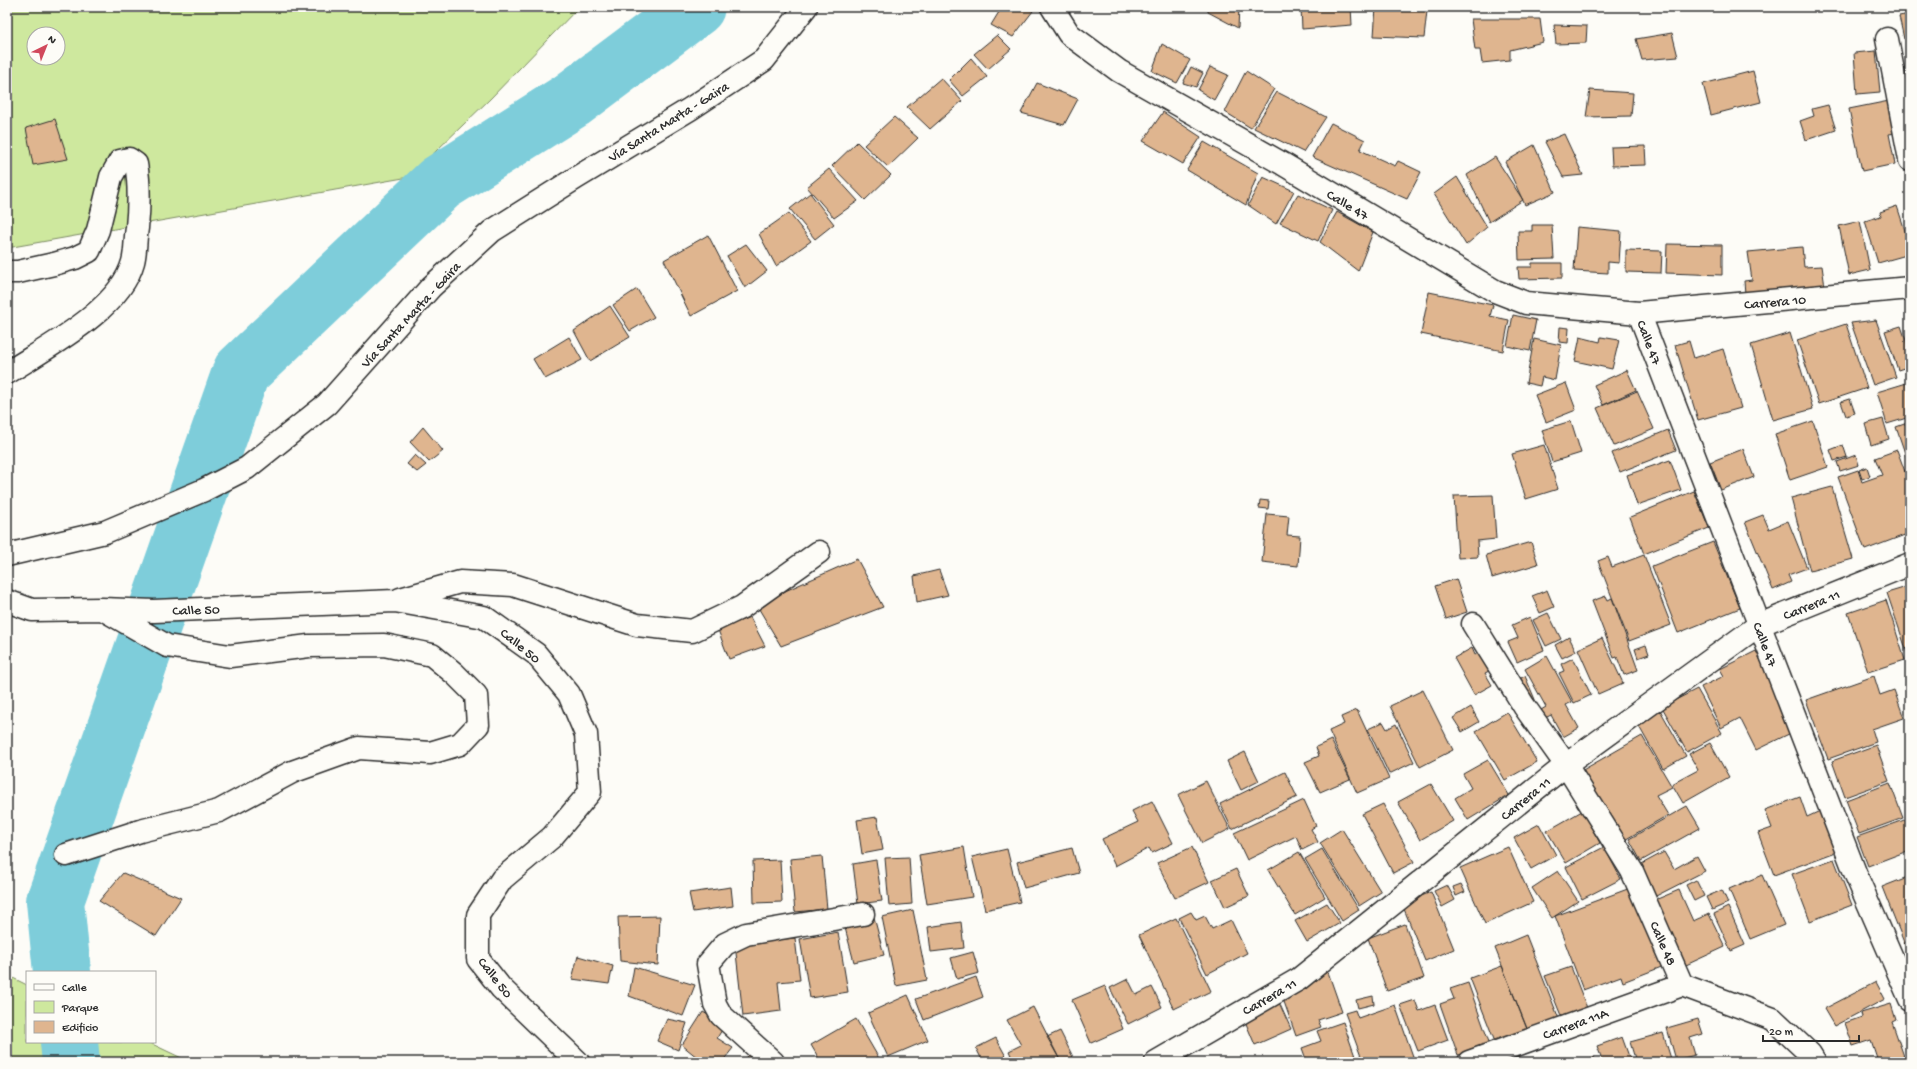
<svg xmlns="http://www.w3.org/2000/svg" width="1917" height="1069" font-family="'Gochi Hand',sans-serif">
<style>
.green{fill:#cee89e;stroke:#7c8a64;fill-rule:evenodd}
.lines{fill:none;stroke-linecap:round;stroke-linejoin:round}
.river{stroke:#7ecdda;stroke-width:58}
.building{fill:#dfb58f;stroke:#2b2b2b}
.minor-casing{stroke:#2b2b2b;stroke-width:25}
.major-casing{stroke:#2b2b2b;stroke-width:25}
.minor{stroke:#fdfcf7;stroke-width:22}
.major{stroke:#fdfcf7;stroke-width:22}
.labels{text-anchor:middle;stroke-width:3;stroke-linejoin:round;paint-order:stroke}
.street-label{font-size:14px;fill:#2b2b2b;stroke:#fdfcf7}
</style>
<rect width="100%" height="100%" fill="#fdfcf7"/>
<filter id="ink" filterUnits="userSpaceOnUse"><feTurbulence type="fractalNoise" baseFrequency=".025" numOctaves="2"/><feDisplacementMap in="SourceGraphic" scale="8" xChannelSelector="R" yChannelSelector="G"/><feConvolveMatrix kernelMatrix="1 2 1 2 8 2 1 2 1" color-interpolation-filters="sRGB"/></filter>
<g filter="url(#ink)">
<!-- green -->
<path class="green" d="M7,7h572l-89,92 -81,78 -402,71zM34,34h24v24h-24z
M7,975l20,10v57h121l42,20h-183z"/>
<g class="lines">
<!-- river -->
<path class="river" d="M62,972l-7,-71 186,-529 199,-189 132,-83 124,-93
M69,1042l2,20"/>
</g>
<!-- building -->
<path class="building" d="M1002,7h24l7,4 -20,26 -22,-12z
M1208,7h31l-1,21 -30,-16z
M1301,7h50l1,18 -50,4z
M1376,7h29l22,4 -3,27 -50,-2z
M1910,14v24l-6,1 -5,-23z
M1471,19h69l3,23 -33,8v10l-28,3 -2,-13h-5z
M1554,25l33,1 -1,17 -30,1z
M1672,33l6,24 -36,3 -6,-21z
M997,35l14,14 -23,20 -14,-15z
M1162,44l28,16 -13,23 -25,-12z
M1876,51l4,41 -23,2 -3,-41z
M971,58l16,19 -24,19 -14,-16z
M1191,67l12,6 -7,14 -13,-4z
M1210,67l18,8 -14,25 -16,-10z
M1246,71l28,18 -23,39 -26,-16z
M1753,71l8,31 -50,13 -8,-31z
M941,78l21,23 -32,28 -23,-22z
M1037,83l41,16 -14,26 -43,-12z
M1590,90l43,3 -2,23 -45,1z
M1277,92l49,25 -23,35 -49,-24z
M1889,101l7,32 -7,1 6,30 -33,7 -13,-62z
M1828,105l8,25 -30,10 -6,-19 14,-5 -2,-7z
M1163,112l38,25 -18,27 -40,-23z
M894,117l24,21 -30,29 -24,-22z
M55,119l13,40 -35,6 -7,-37z
M1331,123l34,17 -5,10 35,16 3,-5 23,11 -14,27 -95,-42z
M1564,134l19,41 -20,2 -18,-35z
M857,142l34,33 -26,25 -33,-34z
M1204,142l54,31 -12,32 -59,-35z
M1534,145l21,47 -30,13 -20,-43z
M1645,146l1,19 -34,1 -1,-19z
M1495,157l28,43 -34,22 -22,-47z
M829,169l29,32 -24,17 -27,-31z
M1263,177l31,14 -18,33 -28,-19z
M1457,177l30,50 -21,18 -32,-51z
M810,193l24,31 -19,15 -25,-30z
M1298,194l34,16 -14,31 -38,-18z
M1897,206l13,40v8l-32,9 -13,-42 16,-5 -1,-4z
M1337,212l36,20 -15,39 -38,-29z
M789,213l22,28 -35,25 -17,-32z
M1860,221l10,49 -21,5 -10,-49z
M1532,225h20l2,34 -35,1 -1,-29h14z
M1577,227l44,4 -2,32 -11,-1v11l-34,-2z
M708,235l29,56 -46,25 -27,-56z
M746,244l21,27 -22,17 -18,-32z
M1667,244l55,1v30l-56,-2z
M1802,247l2,20 18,-1 3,21 -80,7 -1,-13 8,-1 -4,-28z
M1626,250l36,1 -1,22 -35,-1z
M1532,263h30v15l-43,1 -1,-12h14z
M637,289l17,28 -24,14 -17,-26z
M1429,292l64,13 -3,11 19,4 -6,31 -82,-17z
M610,306l20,31 -40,24 -16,-30z
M1513,315l23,5 -6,31 -23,-5z
M1876,320l20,57 -23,8 -22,-62z
M1846,324l21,64 -48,16 -22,-64z
M1901,326l9,26v14l-12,4 -13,-39z
M1560,327l9,1 -1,15 -9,-1z
M1790,333l23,76 -40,11 -22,-75z
M569,337l13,23 -37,19 -12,-20z
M1580,337l20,5 1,-5 18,3 -7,29 -37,-8z
M1534,339l27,6 -6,35 -13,-3 -2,9 -14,-3z
M1689,341l5,17 29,-9 18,59 -43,12 -23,-75z
M1627,370l9,20 -33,15 -9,-20z
M1910,382v35l-23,7 -10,-32z
M1566,383l10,27 -30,12 -11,-27z
M1637,391l17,38 -40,17 -17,-38z
M1850,399l5,14 -9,3 -5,-14z
M1883,419l6,20 -18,6 -6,-21z
M1571,421l10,32 -29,9 -10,-32z
M1813,421l15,46 -38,13 -15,-46z
M1910,422v36l-3,1 -11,-32z
M423,427l20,24 -14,11 -19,-20z
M1668,430l8,20 -56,22 -8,-19z
M1544,445l14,44 -32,10 -14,-45z
M1843,445l4,12 -13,4 -4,-11z
M1743,449l11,28 -33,13 -11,-28z
M1897,450l13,35v48l-45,17 -27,-73 20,-7 4,12 20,-7 -7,-17z
M415,455l11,10 -9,7 -10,-8z
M1856,455l3,10 -19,6 -3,-9z
M1670,460l11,30 -44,15 -10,-30z
M1867,467l3,9 -8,3 -3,-9z
M1832,487l21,72 -43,12 -19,-73z
M1694,491l15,37 -65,26 -14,-37z
M1493,495l3,44 -19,2 1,16 -20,1 -4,-62z
M1260,500l9,1 -1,8 -9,-1z
M1267,514l22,2 -2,19 13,1 -2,30 -36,-4z
M1763,515l6,14 19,-8 19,47 -19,7 3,7 -18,8 -28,-68z
M1531,542l7,22 -46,14 -6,-23z
M1713,542l27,66 -62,25 -26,-67z
M1644,555l27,70 -42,16 -31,-80 10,-4 4,10z
M857,559l26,48 -102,39 -25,-42z
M939,570l9,25 -31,7 -3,-26z
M1456,579l11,33 -21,7 -11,-33z
M1910,586v75l-23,-68z
M1547,590l7,17 -14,6 -8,-17z
M1606,596l2,4 4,-2 26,72 -14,5 -7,-18 -3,1 -22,-57z
M1886,600l19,60 -37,12 -20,-59z
M1548,613l13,26 -15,7 -13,-26z
M750,617l15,29 -36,13 -11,-29z
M1530,617l14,33 -27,12 -9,-20 10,-4 -6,-13z
M1569,637l7,14 -14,7 -7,-13z
M1602,638l21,45 -25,11 -20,-45z
M1646,645l3,9 -11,4 -3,-9z
M1472,648l3,7 10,-5 10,18 -10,5 7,12 -18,10 -20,-37z
M1756,651l39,80 -39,19 -16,-32 -19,10 -20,-41 23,-11 -4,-7z
M1547,656l25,46 -6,3 13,23 -16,9 -12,-22 -6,3 -4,-8 5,-3 -21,-38z
M1573,658l18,37 -17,8 -15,-30 5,-2 -3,-7z
M1525,676l14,33 -22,-29z
M1874,676l6,19 14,-5 10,28 -32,11 4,13 -48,17 -22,-59z
M1697,689l25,44 -35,19 -25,-45z
M1423,690l30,60 -33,17 -30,-61z
M1471,707l8,15 -17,10 -9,-14z
M1357,710l32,69 -32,14 -28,-62 15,-7 -3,-7z
M1660,710l26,46 -23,13 -26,-46z
M1507,712l30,50 -32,18 -29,-49z
M1383,722l4,7 9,-5 18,38 -25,12 -21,-45z
M1642,736l30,51 -16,8 12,20 -47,27 -40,-71z
M1331,740l19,39 -30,13 -15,-30 14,-6 -3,-9z
M1710,743l19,34 -46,26 -11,-19 26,-14 -9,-16z
M1876,745l13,36 -44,16 -13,-36z
M1245,752l14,29 -18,9 -14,-29z
M1488,760l21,35 -41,25 -13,-22 16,-10 -8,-14z
M1285,772l12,25 -65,32 -12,-25z
M1206,781l24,48 -28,14 -24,-48z
M1890,783l13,35 -44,16 -13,-34z
M1431,784l22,37 -33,19 -22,-38z
M1800,797l7,20 13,-6 16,41 -62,23 -16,-42 14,-5 -7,-18z
M1304,800l12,26 -5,3 7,13 -16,8 -6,-14 -49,24 -13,-27z
M1152,801l21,42 -21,10 -3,-5 -34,18 -13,-27 36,-17 -6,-11z
M1383,804l31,58 -21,11 -31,-59z
M1687,806l13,22 -59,33 -12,-22z
M1582,811l18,32 -34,20 -19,-32z
M877,817l6,33 -21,4 -5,-34z
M1910,818v32l-42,16 -11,-29z
M1539,824l17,31 -25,14 -17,-31z
M1342,829l39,63 -22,14 -39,-63z
M964,847l8,50 -45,7 -8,-49z
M1192,847l17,35 -34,16 -18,-35z
M1508,847l25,55 -48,22 -25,-56z
M1604,847l17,32 -39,20 -16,-32z
M1072,848l7,25 -55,15 -7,-26z
M1007,849l13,53 -35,8 -13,-53z
M1322,849l37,61 -17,11 -37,-62z
M1299,852l26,45 -30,18 -27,-45z
M1664,852l10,17 23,-13 8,15 -51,26 -16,-31z
M822,856l5,53 -32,3 -5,-53z
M909,857l3,47 -23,2 -4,-48z
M1834,859l18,46 -42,16 -18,-47z
M780,860l2,42 -28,1 -1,-42z
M876,860l6,41 -24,3 -5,-40z
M1236,869l13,27 -24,11 -13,-27z
M1558,871l20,30 -26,17 -20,-30z
M123,873l58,25 -25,38 -57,-35z
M1762,875l22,50 -34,14 -21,-50z
M1910,876v73l-3,1 -25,-63z
M1696,880l8,16 -10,5 -8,-16z
M1461,884l4,8 -9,4 -3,-9z
M1447,885l8,15 -13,7 -8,-16z
M731,887l2,19 -40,6 -4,-19z
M1633,887l31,79 -41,16 -2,-6 -38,14 -28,-74z
M1679,890l14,31 16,-7 16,33 -39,18 -31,-65z
M1722,890l6,13 -16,7 -6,-13z
M1431,892l23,57 -29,12 -23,-57z
M1327,903l13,20 -33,19 -12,-21z
M1728,907l17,38 -14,6 -17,-37z
M913,910l14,70 -31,6 -14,-69z
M1191,912l5,8 9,-4 7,13 19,-9 16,33 -40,21 -28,-56z
M660,916l-2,49 -38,-4 -2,-44z
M874,917l10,38 -30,7 -10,-38z
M1176,918l35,73 -37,18 -35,-74z
M961,922l3,26 -33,4 -3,-25z
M1405,924l19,54 -37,13 -19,-53z
M838,932l10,60 -38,6 -10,-59z
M1526,935l35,89 -31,12 -35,-88z
M795,938l5,42 -22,2 3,29 -38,5 -8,-72z
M973,952l6,21 -22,6 -6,-21z
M578,956l35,10 -4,18 -37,-5z
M1502,966l25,63 -32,13 -25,-64z
M634,967l61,18 -12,31 -54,-20z
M1571,967l18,46 -25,10 -19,-47z
M1328,972l14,40 -24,8 3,7 -25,9 -14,-40 17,-14z
M976,977l7,20 -59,23 -8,-21z
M1128,979l8,16 16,-8 10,20 -34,17 -18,-36z
M1876,982l9,17 -51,27 -10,-17z
M1468,983l22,62 -32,10 -18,-51 14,-5 -4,-10z
M1105,986l18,43 -32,14 -19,-43z
M908,995l20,45 -40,17 -20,-44z
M1373,996l1,8 -16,4 -2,-8z
M1277,998l14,31 -36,16 -13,-31z
M1415,1000l4,11 16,-6 13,35 -30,11 -18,-46z
M1891,1004l5,16 -4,2 14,40h-40l11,-4 -6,-18 -18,6 -8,-23 17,-6 -1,-4z
M1395,1005l20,57h-52l-18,-49 10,-3 3,8z
M1033,1007l28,55h-47l-5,-11 12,-6 -14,-25z
M703,1012l22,13 -8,13 16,10 -11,14h-19l-21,-17z
M667,1019l20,4 -9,27 -21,-9z
M856,1019l25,43h-60l-10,-17z
M1698,1019l5,15 -13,4 5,17 -19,5 -9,-32z
M1343,1022l14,40h-50l-5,-14 19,-7 -4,-10z
M1060,1031l13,26 -10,5h-2l-14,-25z
M1663,1033l9,29h-36l-6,-20z
M1622,1037l9,25h-28l-6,-16z
M996,1038l13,24h-26l-7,-14z
M754,1049l12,13h-25z
M1594,1057l3,5h-15z"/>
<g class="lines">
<defs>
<path id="minor" d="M1052,7l17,27 50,37 164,93 212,127 31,12 113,10 271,-25
M1887,39l23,121
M7,272h11l36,-8 21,-6 14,-7 9,-21 13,-53 9,-16 9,-2 7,5c4,21 3,43 1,64 -2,11 -1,23 -4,34 -13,48 -86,85 -126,111
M1639,313l217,562 54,124
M400,599l60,-17 53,3 124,40 55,6 50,-24 77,-55
M7,601l25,9 70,-1 52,2 241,-10 89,16 52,37 33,40 17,40 4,58 -38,45 -50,42 -24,36v44l23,29 77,74
M1473,624l51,82 42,59 66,106 50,114 91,34 37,35 5,8
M66,855l74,-24 79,-20 73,-39 67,-24 71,5 30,-9 18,-19 -2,-30 -21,-21 -23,-19 -48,-10 -75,1 -79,10 -63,-10 -63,-36
M773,1062l-52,-47 -6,-11 -7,-40 17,-20 21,-10 117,-20
M1156,1062l143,-83 267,-214 193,-140 151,-61
M1469,1062l213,-77"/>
<path id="major" d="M7,555l98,-23 99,-42 43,-22 80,-64 104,-117 61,-56 84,-53 114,-69 74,-49 42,-53"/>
</defs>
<!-- minor casing -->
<use href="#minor" class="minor-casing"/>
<!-- major casing -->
<use href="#major" class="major-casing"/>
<!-- minor -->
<use href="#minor" class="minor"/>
<!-- major -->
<use href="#major" class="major"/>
</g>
</g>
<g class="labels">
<!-- street labels -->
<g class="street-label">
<text transform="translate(668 121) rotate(-32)" y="5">Vía Santa Marta - Gaira</text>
<text transform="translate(1348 204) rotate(31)" y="5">Calle 47</text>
<text transform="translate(1775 301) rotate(-5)" y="5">Carrera 10</text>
<text transform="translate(410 314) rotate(-47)" y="5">Vía Santa Marta - Gaira</text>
<text transform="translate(1650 342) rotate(69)" y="5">Calle 47</text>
<text transform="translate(1811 604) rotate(-22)" y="5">Carrera 11</text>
<text transform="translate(196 609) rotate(-2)" y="5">Calle 50</text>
<text transform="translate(1766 644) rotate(69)" y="5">Calle 47</text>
<text transform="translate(521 645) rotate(39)" y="5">Calle 50</text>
<text transform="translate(1525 798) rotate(-39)" y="5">Carrera 11</text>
<text transform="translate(1664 943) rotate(66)" y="5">Calle 48</text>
<text transform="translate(496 977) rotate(52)" y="5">Calle 50</text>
<text transform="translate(1269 996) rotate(-30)" y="5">Carrera 11</text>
<text transform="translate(1575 1023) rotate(-20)" y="5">Carrera 11A</text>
</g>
</g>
<!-- margin -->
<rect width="1917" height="1069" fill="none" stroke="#fdfcf7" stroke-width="24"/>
<rect x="12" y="12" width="1893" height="1045" fill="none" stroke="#2b2b2b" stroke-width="1.5" filter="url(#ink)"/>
<!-- legend -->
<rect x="26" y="971" width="130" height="72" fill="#fdfcf7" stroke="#a9a8a5"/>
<rect x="34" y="984" width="20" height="6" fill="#fdfcf7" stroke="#a9a8a5"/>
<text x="62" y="991" font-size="12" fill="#2b2b2b">Calle</text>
<rect x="34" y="1001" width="20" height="12" fill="#cee89e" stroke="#a9a8a5"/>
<text x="62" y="1011" font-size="12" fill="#2b2b2b">Parque</text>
<rect x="34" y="1021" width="20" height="12" fill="#dfb58f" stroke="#a9a8a5"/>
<text x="62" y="1031" font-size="12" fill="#2b2b2b">Edificio</text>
<!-- north arrow -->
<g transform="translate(46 46) rotate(43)"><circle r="19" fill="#fdfcf7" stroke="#a9a8a5"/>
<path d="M0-3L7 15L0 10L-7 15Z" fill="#d1495b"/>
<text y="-6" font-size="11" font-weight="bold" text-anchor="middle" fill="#2b2b2b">N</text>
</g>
<!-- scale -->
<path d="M1763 1035v6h96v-6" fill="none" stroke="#2b2b2b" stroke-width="2"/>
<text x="1769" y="1035" font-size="12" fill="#2b2b2b" stroke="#fdfcf7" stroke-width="3" paint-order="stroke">20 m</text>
</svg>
